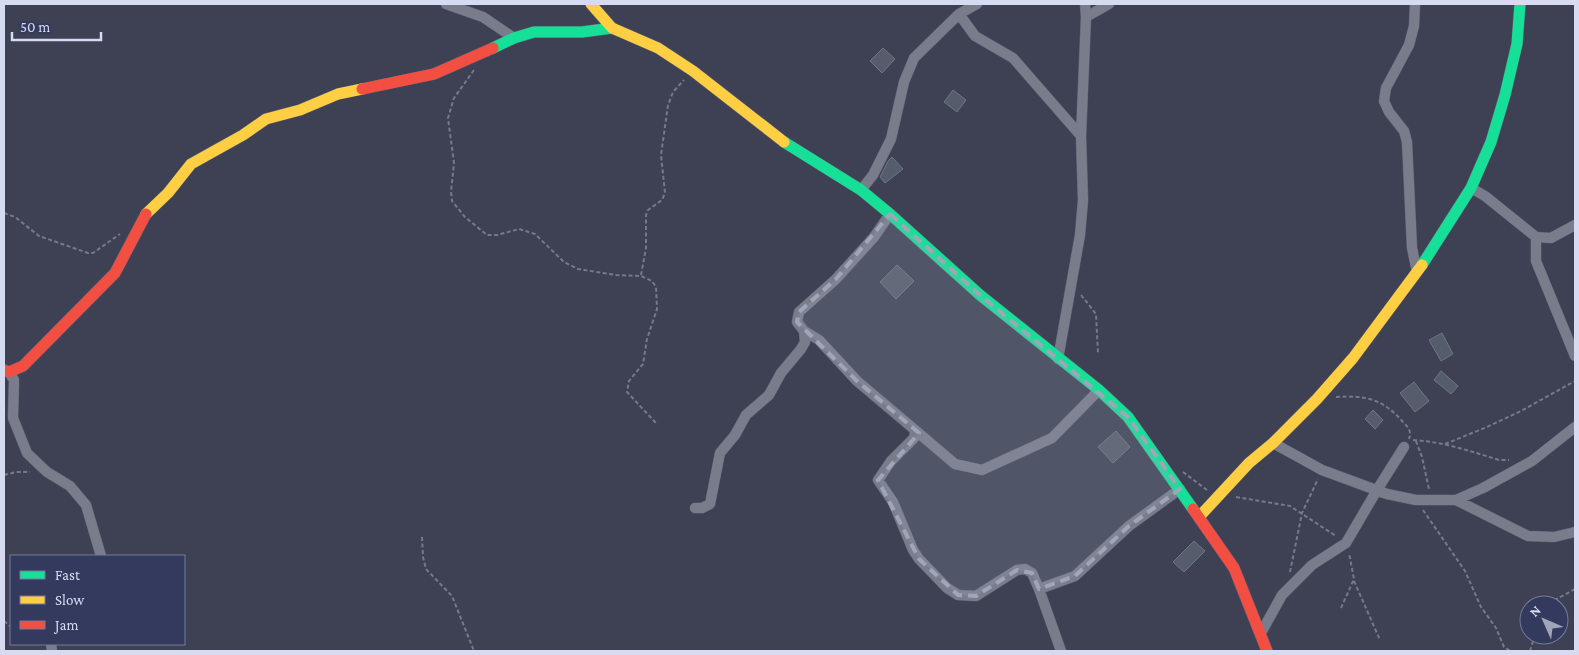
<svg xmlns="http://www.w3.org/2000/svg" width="1579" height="655" font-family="'Crimson Pro',serif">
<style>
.building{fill:#555c6b;stroke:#6e7584}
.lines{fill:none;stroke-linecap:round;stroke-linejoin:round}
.street-casing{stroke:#5d5f71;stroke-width:11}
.fast-casing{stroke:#5d5f71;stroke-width:12}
.slow-casing{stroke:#5d5f71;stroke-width:12}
.jam-casing{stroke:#5d5f71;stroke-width:12}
.path{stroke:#767988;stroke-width:2;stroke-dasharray:4 2.5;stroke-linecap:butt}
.street{stroke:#797c8b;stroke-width:10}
.fast{stroke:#16e098;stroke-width:11}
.slow{stroke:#ffcf43;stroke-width:11}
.jam{stroke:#f24e42;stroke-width:11}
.marked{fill:#a1a5ba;fill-opacity:0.2;stroke:#a1a5ba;stroke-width:4;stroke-dasharray:10 6;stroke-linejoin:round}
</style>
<rect width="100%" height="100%" fill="#3e4154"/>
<!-- building -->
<path class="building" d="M883,48l12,11 -13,14 -12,-12z
M953,90l13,10 -9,12 -13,-10z
M892,157l11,12 -18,14 -5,-6 8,-16z
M897,265l17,16 -18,18 -16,-17z
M1442,333l11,21 -12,7 -12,-21z
M1441,371l17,15 -7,8 -17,-14z
M1414,382l15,19 -14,11 -15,-19z
M1373,410l10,10 -8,9 -10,-10z
M1116,431l14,16 -17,16 -15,-16z
M1194,541l11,10 -21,21 -11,-10z"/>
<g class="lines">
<defs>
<path id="street" d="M446,4l37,13 31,21
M1415,4l-1,22 -5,19 -23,43 -2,13 5,11 15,19 3,11 5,106 5,24
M959,14l16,22 38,22 68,78
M1086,17l23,-13
M1471,188l14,8 51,41 15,1 24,-13
M861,190l12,-15 18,-36 13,-57 10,-24 45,-44 18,-10
M1536,237v24l39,95
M804,331l15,9 38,41 58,49 -1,8 -23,23 -13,19 15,22 20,48 6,9 28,29 11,7 18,1 41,-26 8,-1 7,4 7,16 22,62
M1058,359l22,-124 3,-35 -2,-64 5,-119 -1,-13
M9,372l5,8 -1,38 14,35 20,19 23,14 16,19 15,51
M915,430l40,34 27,6 70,-32 47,-48
M1273,443l49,27 65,24 29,6h40l72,36 26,1 21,-5
M1456,500l27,-12 49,-27 43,-34
M695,508h7l8,-4 10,-51 15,-18 11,-20 23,-20 12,-22 20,-24 4,-7 -1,-11 -7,-9 2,-10 37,-33 38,-42 16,-23
M1039,589l36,-13 54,-50 51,-37
M1261,633l21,-38 30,-30 34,-22 31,-53 27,-43
M51,644l1,7"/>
<path id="fast" d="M493,48l21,-10 20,-6h48l30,-4
M784,142l77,48 29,24 90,81 119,95 29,27 65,92
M1422,265l49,-77 20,-46 14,-47 12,-51 3,-40"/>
<path id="slow" d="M591,4l21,24 46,20 35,23 91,71
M146,214l22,-21 23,-29 52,-29 23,-16 34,-9 38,-16 24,-5
M1199,517l50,-54 24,-20 44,-44 36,-41 69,-93"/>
<path id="jam" d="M362,89l72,-15 59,-26
M4,370l5,2 14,-6 92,-93 31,-59
M1193,509l41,59 33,83"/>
</defs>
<!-- street casing -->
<use href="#street" class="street-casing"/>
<!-- fast casing -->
<use href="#fast" class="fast-casing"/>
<!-- slow casing -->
<use href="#slow" class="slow-casing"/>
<!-- jam casing -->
<use href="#jam" class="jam-casing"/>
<!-- path -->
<path class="path" d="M474,70l-20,28 -6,20 6,45 -3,29 1,9 13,16 22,18h10l22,-6 16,5 29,28 14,7 38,6 25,1 11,5 4,6 1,22 -10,30 -4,25 -14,17 -2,11 29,31
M4,213l11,4 24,19 49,17h5l27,-19
M641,275l5,-27v-33l2,-5 14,-10 3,-7 -4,-38 7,-50 5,-13 11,-12
M1081,295l15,19 2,39
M1336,397c30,-2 47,2 67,25 5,5 9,9 6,17
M1413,440c31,2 57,11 86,20h10
M1416,441l6,16 7,32
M1445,444l42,-17 34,-16 54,-30
M1183,472l24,18
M4,475l12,-3h14
M1236,497l54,9 46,30
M1423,510l42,61 16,36 15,21 8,19 6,4
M422,537l1,20 3,12 26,27 22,55
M1290,572l12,-59 16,-34
M1354,581l26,59
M1550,605l3,-4 22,-12
M1341,608l13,-29 -5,-26
M4,621l7,6
M1530,651l5,-16"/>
<!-- street -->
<use href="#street" class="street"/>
<!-- fast -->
<use href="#fast" class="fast"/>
<!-- slow -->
<use href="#slow" class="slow"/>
<!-- jam -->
<use href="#jam" class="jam"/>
</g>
<!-- marked area -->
<path class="marked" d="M890,214l90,81 148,122 52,72 -51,37 -54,50 -36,13 -7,-16 -15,-3 -41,26 -18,-1 -39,-36 -41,-79 41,-47 -62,-52 -60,-59 2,-10 37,-33z"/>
<!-- border -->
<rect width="1579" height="655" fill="none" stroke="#d6dbf1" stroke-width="10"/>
<!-- legend -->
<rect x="10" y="555" width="175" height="90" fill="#343a5e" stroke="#757a99"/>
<rect x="20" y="571" width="25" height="8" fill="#16e098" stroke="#757a99"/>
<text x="55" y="580" font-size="15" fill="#d6dbf1">Fast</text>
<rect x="20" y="596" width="25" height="8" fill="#ffcf43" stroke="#757a99"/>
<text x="55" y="605" font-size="15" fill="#d6dbf1">Slow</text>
<rect x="20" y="621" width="25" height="8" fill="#f24e42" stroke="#757a99"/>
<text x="55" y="630" font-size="15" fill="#d6dbf1">Jam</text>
<!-- north arrow -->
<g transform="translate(1544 620) rotate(315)"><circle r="24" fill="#343a5e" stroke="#757a99"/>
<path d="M0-4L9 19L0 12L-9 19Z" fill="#a1a5ba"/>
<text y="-8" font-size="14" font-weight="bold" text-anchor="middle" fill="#d6dbf1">N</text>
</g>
<!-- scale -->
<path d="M12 32v8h89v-8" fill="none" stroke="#d6dbf1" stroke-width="2.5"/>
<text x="20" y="32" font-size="15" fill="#d6dbf1" stroke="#343a5e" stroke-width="4" paint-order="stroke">50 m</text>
</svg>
